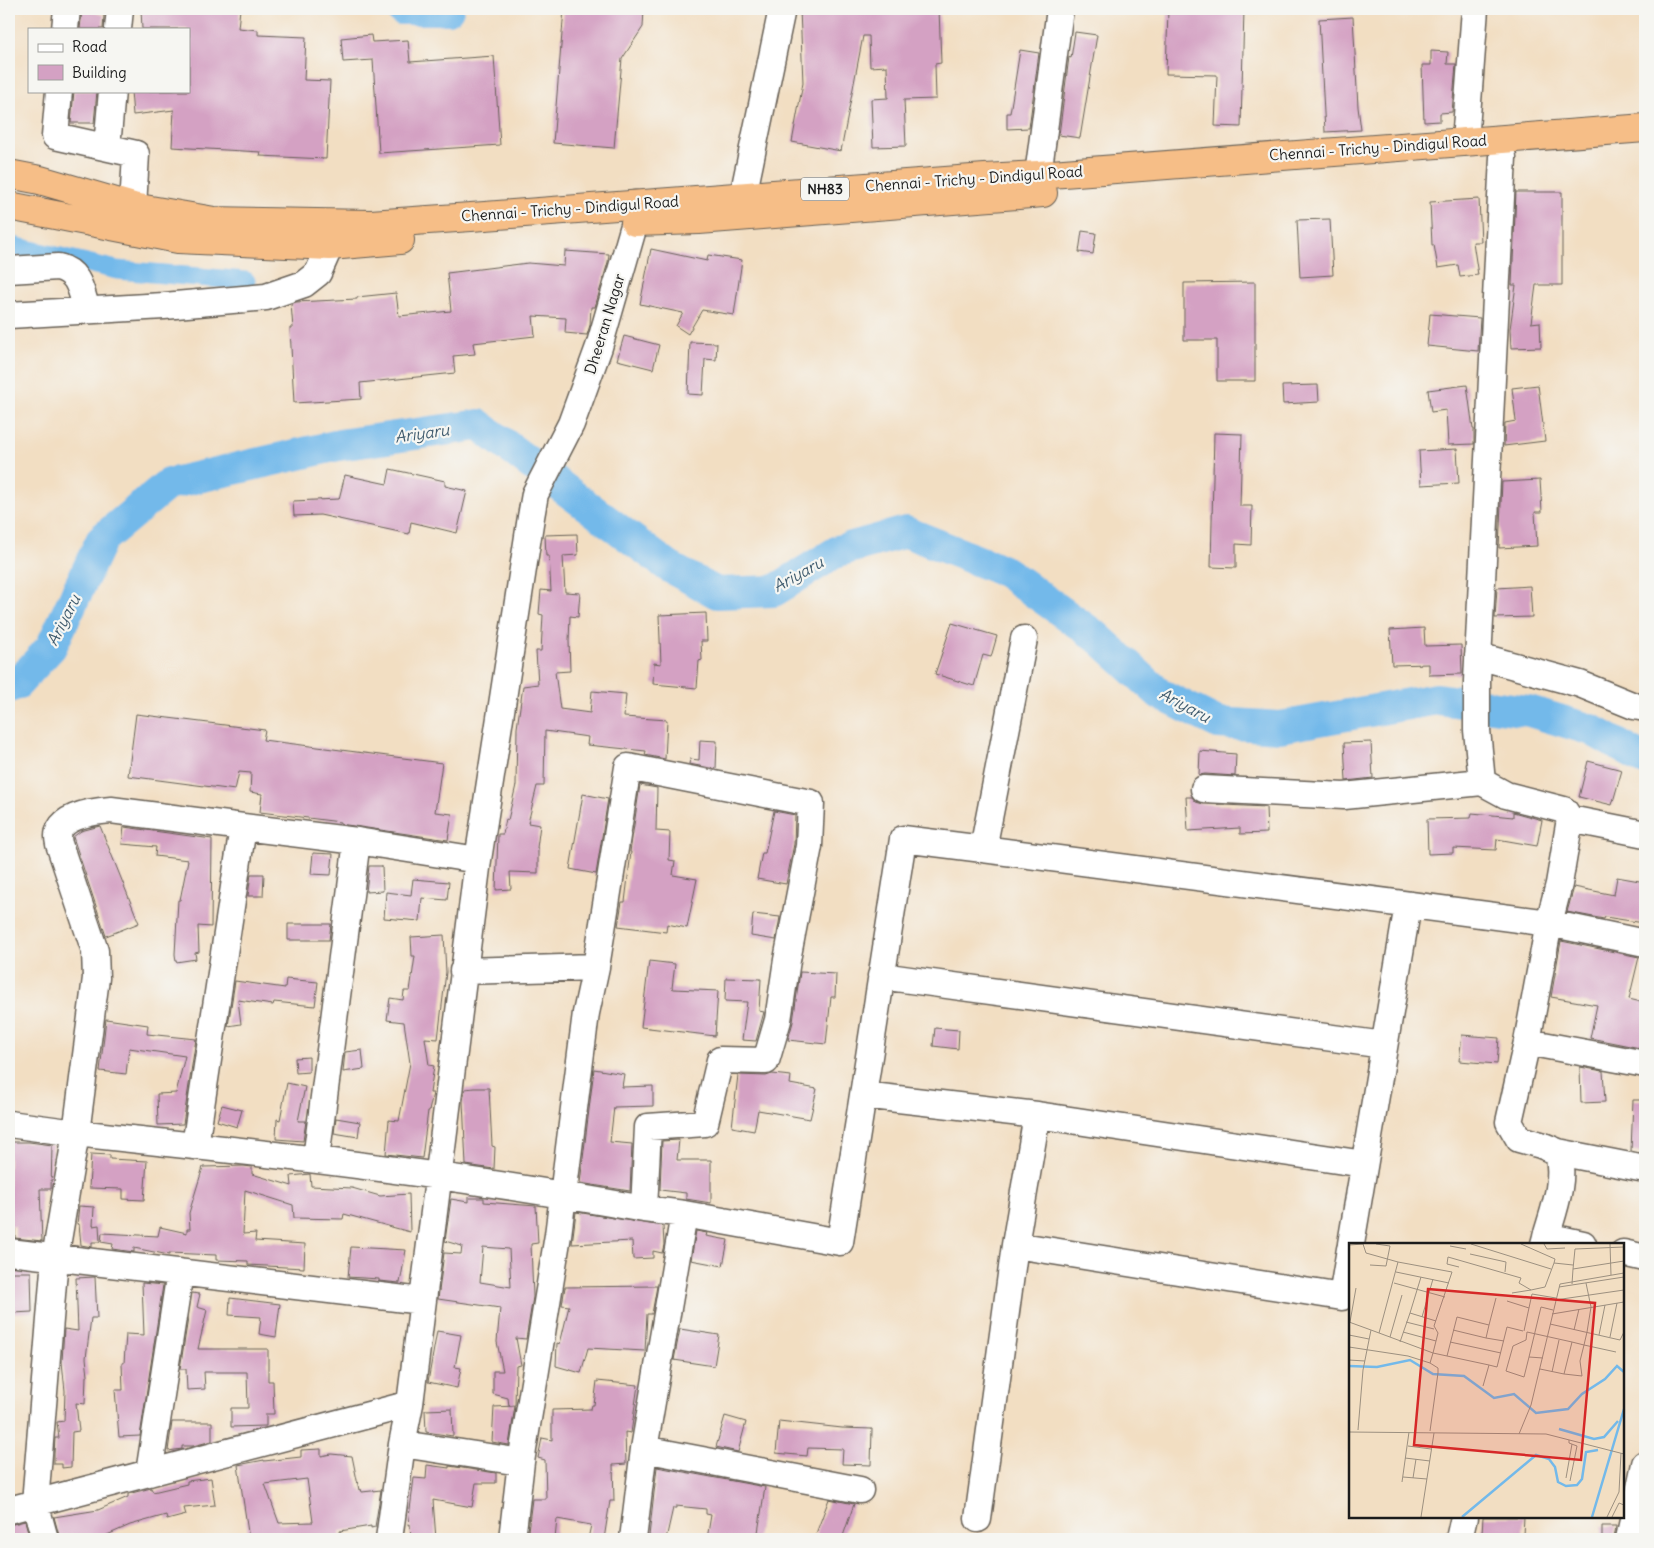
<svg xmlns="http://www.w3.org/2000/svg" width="1654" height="1548" font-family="Delius,sans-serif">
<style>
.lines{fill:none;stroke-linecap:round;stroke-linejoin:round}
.canal{stroke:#73b9ea;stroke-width:19}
.river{stroke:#73b9ea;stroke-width:32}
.building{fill:#d4a1c3;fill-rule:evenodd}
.minor-casing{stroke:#676056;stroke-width:29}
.highway-casing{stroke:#676056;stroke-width:30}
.minor{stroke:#fff;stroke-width:26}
.highway{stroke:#f6be87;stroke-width:28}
.labels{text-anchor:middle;stroke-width:4.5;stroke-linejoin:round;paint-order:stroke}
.shield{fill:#f6f6f2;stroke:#5d5d5c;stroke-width:1}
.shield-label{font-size:14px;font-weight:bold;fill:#1c1c1c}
.street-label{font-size:15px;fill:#1c1c1c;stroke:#f6f6f2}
.water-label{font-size:16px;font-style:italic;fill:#3f5b6e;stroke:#f6f6f2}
.inset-river{fill:none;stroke:#73b9ea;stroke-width:2.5}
.inset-road{fill:none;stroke:#9c9080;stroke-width:1}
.view{fill:#d62828;fill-opacity:0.15;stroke:#d62828;stroke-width:2.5}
.inset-edge{fill:none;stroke:#1c1c1c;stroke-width:2.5}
</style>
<rect width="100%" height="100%" fill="#f6f6f2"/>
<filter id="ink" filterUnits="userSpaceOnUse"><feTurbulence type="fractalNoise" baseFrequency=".02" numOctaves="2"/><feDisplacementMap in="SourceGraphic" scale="10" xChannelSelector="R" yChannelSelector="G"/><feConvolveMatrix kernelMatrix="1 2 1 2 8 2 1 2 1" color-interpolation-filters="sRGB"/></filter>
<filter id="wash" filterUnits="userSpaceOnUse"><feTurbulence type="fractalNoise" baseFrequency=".0096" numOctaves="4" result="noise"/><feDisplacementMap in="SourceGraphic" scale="20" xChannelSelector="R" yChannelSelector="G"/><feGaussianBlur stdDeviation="1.12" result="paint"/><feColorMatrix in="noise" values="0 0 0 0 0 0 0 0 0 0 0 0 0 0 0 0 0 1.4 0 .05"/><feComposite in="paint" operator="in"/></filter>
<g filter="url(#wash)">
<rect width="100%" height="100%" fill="#f2dec2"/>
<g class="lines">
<!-- canal -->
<path class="canal" d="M9,245l108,25 129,11"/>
<!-- river -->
<path class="river" d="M401,9h47
M9,687l8,-3 34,-37 51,-108 66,-55 171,-39 140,-20 190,142 48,26 57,-2 64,-40 68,-19 100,40 91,65 63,57 58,29 62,4 157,-28 92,12 63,19 53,30"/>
</g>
<g id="blocks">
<!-- building -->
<path class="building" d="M141,9h99l-2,19 20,2v5l48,2 -2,43 26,1 -4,78 -66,-3 1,-4 -89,-5 2,-37 -41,5 -2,-24h58v-62h-47z
M564,9h80l-1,18 -21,32 -8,89 -61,-5z
M800,9h139l2,54 -6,1 1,35 -32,1 2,46 -33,1 -2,-48 17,-1 -1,-32 -17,1 -1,-31h-6l-22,115 -49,-9 11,-59z
M1168,9h76l-3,118 -26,-1 2,-51 -51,-1z
M82,10l22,5 -1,14h-23z
M1353,17l5,90 3,23 -36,2 -6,-113z
M1075,32l22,3 -17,103 -21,-3 10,-78 2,1z
M371,35l1,7 36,-2 2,22 84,-6 6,89 -121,8 -6,-93 -30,2 -2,-24z
M1020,50l19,3 -10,75 -22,1v-16h3z
M1431,51l17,1 -1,12h9l-4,48 -12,1v8l-16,1 -2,-57h9z
M74,91h23l-3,32h-23z
M1516,192h46v93h-26l-5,38 9,-1 1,25 -30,1 -1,-19 6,-44h-4z
M1479,199l2,43h-8l5,33 -18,2 -2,-12 -20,3 -4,-23h-2l-2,-43z
M1330,219l3,56 -33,2 -3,-57z
M1082,231l14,2 -3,21 -14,-2z
M651,249l56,12 1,-6 34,5 -8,55 -32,-5 -14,24 -12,-8 7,-13 -43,-9z
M565,251l44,3 -1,8 -13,45h-4l-1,18 -3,10 -22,-2 1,-15 -33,-2 2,20 -62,7 2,11 -22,2 2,17 -95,10 1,16 -67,4 -4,-75h3l-2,-24 5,-2 61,-3v-2l39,-4 3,23 52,-5 -4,-38 81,-10 36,3z
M1255,282v99h-38v-41h-33v-57z
M1430,314l50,4 -2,33 -51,-5z
M624,336l35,9 -6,24 -36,-9z
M690,342l27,1 -1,17 -11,-1 -2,36 -15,-1z
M1318,385l1,17 -36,2 -1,-18z
M1467,385l6,44h1v15l-26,1 -2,-35 -15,2 -3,-22z
M1538,385l7,56 -41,5 1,-23 11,-2 -4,-33z
M1214,433l28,1 -2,72h12l-1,39 -15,-1v24l-25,-1z
M1457,449l2,34 -38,2 -2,-34z
M390,469l55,12v5l22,5 -10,42 -46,-11 -2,12 -89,-19 -26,1 -1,-15 46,-2 6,-24 42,9z
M1540,480l2,32h-7l2,34 -38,2 3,-66z
M577,534l1,21 -15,1 2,36 15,1 -2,24 -8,-1 -1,25 1,30 -15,1 5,37 30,4 2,-22 34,3 -2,23 43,3 -2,39 -20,-4 1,-4 -59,-6 1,-8 -43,-6 -1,55h-7l-9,37 12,2 -3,23h1v25l-28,-1 1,17 -15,1 2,-56h5l3,-15 2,1 8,-35 1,-57 6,-42 15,-2 -2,-33h5l2,-36 -4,-1 2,-24 10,1 -2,-35h-3l-1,-21z
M1530,586l2,31 -37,1 2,-30z
M706,613l1,28h-6l1,19 -3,1 -2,27 -44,-4 1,-21 7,1 -2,-49z
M952,623l45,13 -6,21 -8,-2 -9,31 -39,-12z
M1424,628l1,18 36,-1 1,29 -33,1v-11l-37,1 -2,-35z
M136,714l129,16 -2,10 179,23 -7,49 17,2 -4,26 -108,-16v-2l-80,-10 2,-18 -12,-2 1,-19 -12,-1 -4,18 -107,-14z
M700,740l17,1 -1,28 -27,-5 1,-5 9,1z
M1371,742l2,36 -27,3 -2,-38z
M1200,751l36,3 -1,22 -30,-2 -6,1z
M1588,761l34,9 -10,35 -33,-8z
M640,785l17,3 -1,43 14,1 -1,28 6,1 -2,14 24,4 -10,49 -20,-4 -1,8 -48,-6 4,-24h3l6,-50h-1z
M583,794l25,5 -12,75 -26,-5z
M1186,797h6l4,5 7,2 63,3 1,26 -27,1v-6l-52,3z
M774,811l21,4 -1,29 -8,40 -29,-5 5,-26h3z
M1513,812l29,8 -5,26 -40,-7 -1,11 -43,-2v5l-25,1 -1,-35 44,-1 1,-5 41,4z
M100,826l39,97 -33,13 -33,-99 8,-6z
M124,827l88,12 -1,88 -13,-1 1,26 -4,1 1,6 -20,3 -1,-8 3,-54h2l8,-40 -33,-4 1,-9 -34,-3z
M313,853l20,1 -2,21 -20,-1z
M369,866h13l1,25 -17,1z
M251,874h13l-1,22h-15z
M1617,877l28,5 -1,41 -39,-6 -1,2 -37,-7 7,-25 40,8z
M413,879l36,3 -2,18 -25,-2 -2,23 -36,-3 2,-26 25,3z
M753,914l27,3 -4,23 -25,-4z
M288,924h43l-2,16h-41z
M444,935l2,37 -8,67 -13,-1 4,27 5,1 -4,27h3l-4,18h-1l-6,47 -36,-4 3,-34 10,1 11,-58 -6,-41 -17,-2 3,-22 13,2 1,-9h6l5,-35h-3l-1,-19z
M1561,941l78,16 -10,42 16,4v46l-55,-11 7,-33 -46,-8z
M649,961l26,3 -3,24 2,1 44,2 -3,45 -74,-9z
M800,972l36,2 -1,23h-4l-5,47 -38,-4 5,-18z
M726,978l35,1 -2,32 5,1 -8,29 -14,-1 5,-38 -22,-1z
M286,979l32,3 -3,24 -41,-4 -1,3 -35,-5 3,24 -13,2 7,-45 50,7z
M106,1019l42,6 -1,9 49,5 -13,85 -25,1 -1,-31 19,-1 9,-37 -56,-8 -3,26 -26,-3z
M935,1028l24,2 -1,19 -25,-3z
M1462,1035l37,3 -2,26 -38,-3z
M362,1050l2,19 -21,3 2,-20z
M309,1057v15l-13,1 -1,-15z
M1580,1067l23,4 2,31 -24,1z
M594,1069l30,5 -2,13 31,-1v20l-39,1 -4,35 22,2 -2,47 -50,-8z
M772,1074l19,2 -1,8 27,5 -7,30 -52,-9 -4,21 -22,-4 6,-52 28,1z
M287,1083l18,4 -7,34h8l-3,20 -27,-2 1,-20 3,1z
M474,1088h15l3,58 3,1 -1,22 -28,-4 -3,-64 2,-12z
M1633,1100h12v54l-14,-3z
M222,1105l20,5 -5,17 -20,-6z
M336,1118l24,4 -2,15 -24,-4z
M679,1140l-2,20h34v43l-25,-4v-6l-26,-3 2,-49z
M9,1142h20l23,3 -1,44h-11l2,52 -27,-3v-12h-6z
M91,1154l19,1v4l37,2 -3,39 -21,-1v-10l-34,-1z
M244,1166l8,1v7l40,12 -1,-10 19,-2 1,12 41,2 28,8 29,-2 1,38 -66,-18 -1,5 -49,-1 -1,-13 -48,-15 -2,44 13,-1 -1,8 50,3 -1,24 -56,-3v-4l-32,-1v-5l-47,-2v2l-35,-7v4l-22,-3 1,-5 -12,-2 1,-9 56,3 2,-9 27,6v-4h3l-1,-16 14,-46z
M468,1198h16v4l52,4 2,37 -7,1 2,53 -7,42 -10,-1 5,27 -5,1 -1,39 -6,1 -1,-8 -15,-4v-23h10l-6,-29 3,-34 -62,-9 6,-46 17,1 1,-8 -17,-5 6,-42 17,3zM483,1247l26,2 2,38 -31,-5z
M79,1206l15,1 -1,19 6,-1 1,17h-8v5l-11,-2 -2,-21h-2z
M576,1212l87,14 1,19 -2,8 -9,-2v7l-20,1 -1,-18 -60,3z
M696,1231l11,2 -1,3 22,4 -5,26 -32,-6z
M351,1247l55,3 -6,33 -21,-2v-2l-31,-2z
M12,1272h19l1,40 -19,1z
M95,1277l2,41h-6l-5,40 2,18h-2l-1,28 -9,-1 3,28 -7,1 -1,35 -9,1v-4h-8v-10l1,-16h4l-2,-16 7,-1 1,-30 -3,-29 2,-33 14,2 -2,-53z
M142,1283l21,2 -23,151 -21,1 -4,-47h8l-1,-27h2l2,-29 18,1z
M657,1286l-5,28h-5l-2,37 -57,-3 -7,25 -25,-7 1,-23 3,1 9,-38 -7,-1 3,-18z
M192,1293l8,1 -3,13 10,3 -9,39h70v32h5l1,33h-8v12l-35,1v-19h17l-1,-36h-43l1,17 -18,1 -1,-21h-6z
M230,1298l50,6 -4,33 -17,-3 2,-17 -32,-2z
M680,1329l39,6 -5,31 -40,-6z
M437,1331l24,4 -6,32 6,1 -4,20 -29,-6z
M597,1381l41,4 -7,48 -6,-1 1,32 -13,1 1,36h-4l-6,38h-16l3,-14 -34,-6 -2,20h-28l5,-40h14l-1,-39 -7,-2 4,-20 10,2v-30l39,-1 1,-4h2z
M515,1406l-6,39 -17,-3 2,-35z
M452,1409l1,27 -27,-4 -1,-22z
M725,1416l21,6 -8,30 -22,-5z
M779,1421l63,7 30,1 -1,36 -29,-1 1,-15 -35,-1 -1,8 -31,-3z
M172,1422h40v19l-19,5h-11v3l-14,2z
M321,1449v7l10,-2 21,2 7,34 2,-1 1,3 19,-2 -6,37 -4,1v-2l-31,5 1,8h-92l-11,-74 26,-5v1l37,-4v-7zM307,1479l6,43 -34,1 -14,-39z
M427,1465l22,3v-2l47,7v10h-20l-4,24 -39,-7 3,39h-25l-1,-15 -2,1 6,-47 12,1z
M657,1467l108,20 -8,52h-50l4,-24 -5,-1v-5l-30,-3v2h-3l-7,31 -17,-3z
M211,1478l4,27 -31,3 2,7 -19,5 -1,-5 -36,10 -32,14h-38l-6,-22 44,-7 30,-13v-3l23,-6 2,4 34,-8v-3z
M829,1499l25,5 -12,35h-28z
M1483,1517h41l-1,18 -41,-2z
M25,1521l5,18h-21v-14z
M1602,1526h14l-2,13h-12z"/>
</g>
</g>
<g filter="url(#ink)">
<use href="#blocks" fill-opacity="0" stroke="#676056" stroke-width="1"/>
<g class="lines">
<defs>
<path id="minor" d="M65,29l2,-20
M118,29l2,-20
M59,91l-4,45 81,18 -3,53
M1465,142l10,-133
M107,147l5,-56
M1503,157l-26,524v49l5,52 24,13 58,15 6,9 -11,65 -10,39 96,20
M1038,175l22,-166
M743,196l39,-187
M9,270l49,-3c22,5 23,25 29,43
M9,315l155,-9 102,-9 38,-13 14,-11 12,-27
M1478,656l102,28 54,22 11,2
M1204,789l140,7 138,-14
M1570,819l75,15
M983,849l566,74 -22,119 -18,80 10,17 22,6 17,7c8,32 -6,62 -14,92
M463,971l133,-4 32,-200 183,36 -2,43 -22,114 -9,60 -12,41 -46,-1 -15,63 -57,4 -4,82c-148,-27 -299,-47 -449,-63l48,-319 114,14 121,19
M881,976l503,69
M1527,1042l118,22
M863,1095l174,20 -22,130 327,52 8,-48
M1037,1115l327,49
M9,1124l67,9 20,-155 -1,-27 -36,-107c-1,-5 -2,-10 1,-15 7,-14 37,-18 51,-19l132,17
M1558,1152l87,17
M316,1159l41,-318
M684,1214l156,28 63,-403 80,10 41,-210
M1546,1236l37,8
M1351,1244l57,-339
M9,1252l413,49
M1623,1253l22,5
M402,1444l119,18 37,-227 28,-222 10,-46
M644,1449l216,41
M149,1473l31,-201
M9,1510l401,-106
M978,1519l37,-274
M45,1539l-10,-36 20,-245 21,-125 119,13
M389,1539l13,-95 8,-40 68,-544 53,-343 4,-23 36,-70 28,-77 36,-125v-18
M512,1539l9,-77
M633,1539l11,-90 40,-235 -40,-5
M1459,1539l5,-22
M1629,1539l16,-75"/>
<path id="highway" d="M9,174l31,6 93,27 81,14 157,3 114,-8 500,-38 53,-3 607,-47
M9,206l169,33 152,7 70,-6
M635,222l64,-2 344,-27"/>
</defs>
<!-- minor casing -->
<use href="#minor" class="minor-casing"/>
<!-- highway casing -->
<use href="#highway" class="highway-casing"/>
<!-- minor -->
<use href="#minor" class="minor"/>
<!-- highway -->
<use href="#highway" class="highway"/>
</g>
</g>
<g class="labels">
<!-- shield labels -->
<rect class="shield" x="801" y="177.5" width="48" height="23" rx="4"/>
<g class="shield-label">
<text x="825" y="194">NH83</text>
</g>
<!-- street labels -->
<g class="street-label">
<text transform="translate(1378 148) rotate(-4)" y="5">Chennai - Trichy - Dindigul Road</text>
<text transform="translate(974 179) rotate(-4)" y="5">Chennai - Trichy - Dindigul Road</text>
<text transform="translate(570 209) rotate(-4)" y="5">Chennai - Trichy - Dindigul Road</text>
<text transform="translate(605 324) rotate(-73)" y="5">Dheeran Nagar</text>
</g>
<!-- water labels -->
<g class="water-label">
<text transform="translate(422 433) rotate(-8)" y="6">Ariyaru</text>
<text transform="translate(798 574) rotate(-29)" y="6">Ariyaru</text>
<text transform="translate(63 620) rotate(-63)" y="6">Ariyaru</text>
<text transform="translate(1185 705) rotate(28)" y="6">Ariyaru</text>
</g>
</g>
<!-- overview -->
<g transform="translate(1349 1243)">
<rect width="275" height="275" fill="#f2dec2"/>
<path class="inset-river" d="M0,123l28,1 33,-7 23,14 31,2 30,22 20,-4 22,19 32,-4 14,-15 23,-15 12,-13 7,6M210,186l35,10 10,-2 14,-16M113,274l74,-62 13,4 6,8 3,15 8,4 11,-1 5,-6 4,-27 12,-2M243,274l32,-108"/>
<path class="inset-road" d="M14,1l3,9 32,9 -19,71M122,1l80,25M172,1l34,15 -1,4 19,2M195,1l3,5 18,-1M261,1l1,31M0,2l15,-1M101,3l16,3M275,4l-49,2 -2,20 51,-8M121,11l36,8 -1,10M49,19l54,10 -18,54 4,7 -5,20 56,12M21,22l16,1 4,-20 -14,-2M110,24l-12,-3 1,-7 73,21 -2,5 12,7 14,-3 9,-24M47,29l53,11M45,40l51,14M223,41l1,-15M210,44l65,-10M163,50l19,-3M206,57l69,-10M158,58l22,7M61,70l11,-36M203,71l72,-12M73,74l11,-38M0,79l22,8 -8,40 -5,60M1,79l6,-34M57,79l28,7M201,81l70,16 4,-8M140,82l7,-27M22,87l62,23 -3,10 8,5v5l-8,58M104,87l33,8M225,87l5,-21M175,88l8,-37 24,4M54,89l33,9M0,92l20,4M250,92l6,-30M41,94l12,-42M261,94l7,-34M51,99l10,-29 26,8M101,99l51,11M223,99l12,3 3,-13 4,-25 -5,-24M0,104l59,9 22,7M98,113l10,-39 32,8 -3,13 18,3M180,114l12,-50 12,3M0,117l16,1M191,126l24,5 8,-32 -45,-10 -1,8 -13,6 -7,25 18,6 5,-20 14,1M203,129l7,-32M215,131l18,2 -2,-15 4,-16 32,7M134,143l6,-21 8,2 10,-40 16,4M0,189l197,2 78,20M170,191l12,-29 29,-121 64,-11M220,197v3l8,3 -7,35M59,203l23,3M56,215l25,3M54,234l24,2M64,235l3,-19M217,235l6,-34M53,239l7,-50M72,274l13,-84M258,274l12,-25 2,-39M263,274l7,-14 5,2"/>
<path class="view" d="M79,46l167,14 -14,157 -167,-15z"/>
<rect width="275" height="275" class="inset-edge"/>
</g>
<!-- margin -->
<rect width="1654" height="1548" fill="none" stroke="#f6f6f2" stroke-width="30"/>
<!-- legend -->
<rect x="28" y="28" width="162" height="65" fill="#f6f6f2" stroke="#9f9f9c"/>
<rect x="38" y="44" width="25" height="8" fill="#ffffff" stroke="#9f9f9c"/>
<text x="72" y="52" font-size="15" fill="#1c1c1c">Road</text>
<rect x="38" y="65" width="25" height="15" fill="#d4a1c3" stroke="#9f9f9c"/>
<text x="72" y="78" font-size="15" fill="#1c1c1c">Building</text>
</svg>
